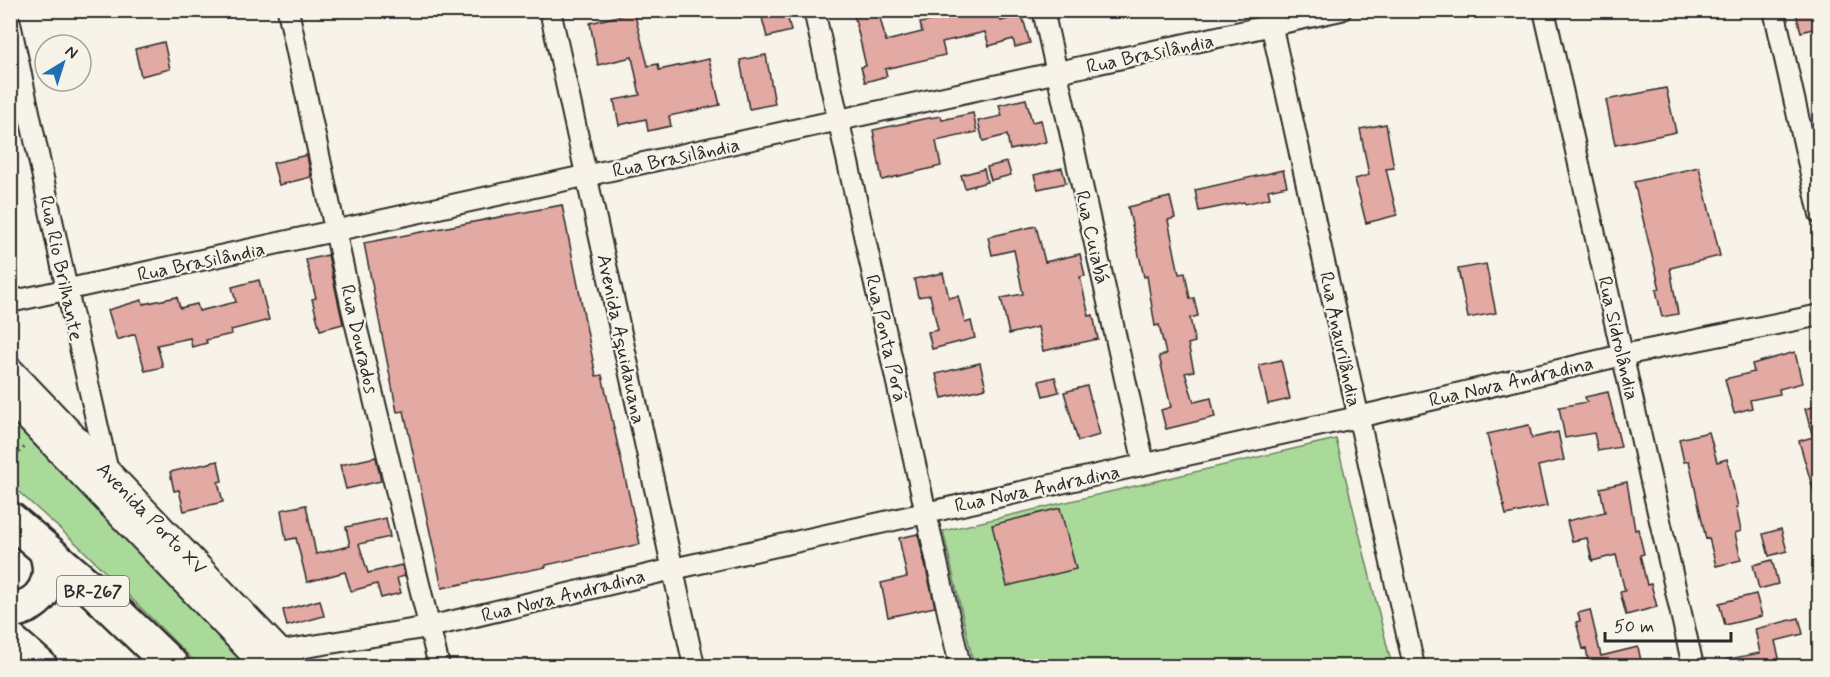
<svg xmlns="http://www.w3.org/2000/svg" width="1830" height="677" font-family="Mynerve,sans-serif">
<style>
.green{fill:#aada9a;stroke:#6a8262;stroke-width:1.5}
.building{fill:#e3a9a3;stroke:#2b2b2b;stroke-width:1.5}
.lines{fill:none;stroke-linecap:round;stroke-linejoin:round}
.minor-casing{stroke:#2b2b2b;stroke-width:24}
.tertiary-casing{stroke:#2b2b2b;stroke-width:28}
.trunk-casing{stroke:#2b2b2b;stroke-width:38}
.path{stroke:#2b2b2b;stroke-width:3;stroke-dasharray:1.5 4.5;stroke-linecap:butt}
.minor{stroke:#f7f3e8;stroke-width:20}
.tertiary{stroke:#f7f3e8;stroke-width:24}
.trunk{stroke:#f7f3e8;stroke-width:33}
.labels{text-anchor:middle;stroke-width:4.5;stroke-linejoin:round;paint-order:stroke}
.shield{fill:#f7f3e8;stroke:#686764;stroke-width:1.5}
.shield-label{font-size:18px;font-weight:bold;fill:#2b2b2b}
.street-label{font-size:20px;fill:#2b2b2b;stroke:#f7f3e8}
</style>
<rect width="100%" height="100%" fill="#f7f3e8"/>
<filter id="ink" filterUnits="userSpaceOnUse"><feTurbulence type="fractalNoise" baseFrequency=".0167" numOctaves="2"/><feDisplacementMap in="SourceGraphic" scale="12" xChannelSelector="R" yChannelSelector="G"/><feConvolveMatrix kernelMatrix="1 2 1 2 8 2 1 2 1" color-interpolation-filters="sRGB"/></filter>
<g filter="url(#ink)">
<!-- green -->
<path class="green" d="M11,418l20,23 222,225h-54l-119,-119 -69,-62z
M1336,439l56,227h-418l-31,-135z"/>
<!-- building -->
<path class="building" d="M760,10h26l5,21 -24,6z
M853,10h25l8,31 36,-9 -2,-9 22,-4 -2,-9h58l3,11 21,-6 8,28 -15,4 -2,-8 -24,7 -4,-14 -43,10 3,13 -60,14 2,7 -22,6 -4,-15 5,-1z
M1795,10h25v17l-19,5z
M634,12l14,54 10,-2 1,6 50,-11 11,46 -51,11 2,10 -23,5 -2,-12 -27,6 -5,-25 26,-5 -8,-38 -34,8 -8,-42z
M164,42l6,27 -29,7 -6,-27z
M766,55l9,49 -26,5 -9,-49z
M1666,88l10,44 -61,13 -9,-45z
M1026,99l6,23 9,-2 5,22 -36,8 -3,-15 -24,6 -5,-20 24,-5 -3,-11z
M973,113l4,19 -41,9 5,25 -59,14 -9,-50 50,-11 18,-3 1,4z
M1386,124l8,44 -8,1 11,46 -31,8 -11,-44 14,-4 -9,-46z
M307,155l4,22 -32,8 -6,-22z
M1007,162l4,13 -20,5 -4,-13z
M1699,167l21,89 -50,12 8,46 -16,3 -6,-27 4,-1 -26,-107z
M1062,168l4,15 -28,6 -4,-14z
M984,169l3,13 -22,6 -4,-13z
M1283,170l4,16 -19,4 2,8 -25,6 -1,-2 -45,9 -4,-21z
M1170,197l5,21 -7,2 11,54 6,-1 5,26 4,-1 4,18 -8,2 5,24 -7,2 6,27 -9,2 9,29 17,-4 4,19 -49,12 -5,-19 10,-3 -12,-51 7,-2 -7,-29 -4,1 -8,-50 -3,1 -16,-70z
M562,205l34,171 6,-1 38,169 -94,21v2l-104,21 -38,-177 -7,1 -33,-169z
M1036,226l9,36 35,-8 5,22 -5,1 9,39 4,-1 5,24 -55,12 -5,-24 -29,7 -8,-36 22,-4 -9,-44 -22,5 -4,-18z
M328,255l15,69 -23,6 -8,-31 4,-1 -10,-38z
M1486,264l10,49 -28,5 -10,-49z
M943,273l6,25 9,-2 7,27 6,-2 4,17 -43,11 -4,-17 10,-2 -8,-35 -12,2 -4,-18z
M259,280l10,40 -38,10 1,4 -26,6 1,3 -15,4 -2,-9 -33,7 6,22 -18,4 -10,-37 -18,6 -9,-30 34,-10 1,4 34,-7 3,11 17,-4 2,7 37,-9 -4,-15z
M1795,352l7,31 -23,6 1,5 -30,6 2,8 -18,5 -9,-34 29,-7 -2,-8z
M1281,360l9,39 -22,5 -9,-39z
M980,363l6,25 -44,10 -6,-24z
M1055,377l4,15 -16,4 -4,-15z
M1087,386l13,49 -22,6 -14,-49z
M1608,392l13,55 -23,4 -4,-18 -29,5 -6,-31 28,-5 -2,-5z
M1820,405v90l-5,1 -16,-55 14,-4 -8,-28z
M1529,425l3,13 26,-6 6,28 -26,6 9,40 -41,9 -19,-81z
M1709,432l8,30 10,-3 11,48h-2l5,24 -6,2 6,27 -25,6 -7,-28 -3,1 -17,-78 -5,1 -5,-23z
M376,457l5,24 -35,8 -6,-24z
M218,461l4,20 -4,1 5,20 -39,9 -5,-21 -5,1 -4,-19z
M1627,482l8,48 3,-1 6,25 -4,1 7,30 4,-1 6,23 -31,8 -6,-23 5,-1 -9,-36 -24,6 -5,-23 -15,3 -5,-20 38,-9 -5,-24z
M306,505l10,49 34,-8 -4,-19 40,-9 4,19 -31,7 9,29 34,-8 3,11 -8,2 4,15 -20,5 -4,-14 -26,7 -6,-19 -38,10 -11,-44 -10,2 -5,-30z
M1060,508l16,61 -69,17 -15,-61z
M1781,529l6,22 -18,5 -6,-22z
M918,534l17,73 -47,10 -7,-34 26,-6 -8,-39z
M1772,560l6,24 -19,5 -6,-24z
M1756,594l6,22 -37,9 -6,-22z
M320,600l4,16 -37,10 -4,-16z
M1590,610l11,46 37,-9 4,19h-63l-1,-5 10,-2 -2,-11 -3,1 -7,-27 4,-1 -2,-8z
M1799,618l4,16 -28,7 6,25h-56l-1,-6 36,-7 -5,-24z"/>
<g class="lines">
<defs>
<path id="minor" d="M288,10l64,299 87,357
M550,10l144,656
M814,10l146,656
M1043,10l101,454
M1268,10l146,656
M1544,10l149,656
M1774,10l46,204
M10,23l57,267 41,182
M10,302l1331,-292
M269,653l160,-26 244,-58 685,-152 265,-62 197,-40"/>
<path id="tertiary" d="M10,369l284,297
M10,400l254,266"/>
<path id="trunk" d="M10,519l85,73 77,74
M10,611c34,-5 47,-32 35,-62
M10,640l30,26"/>
</defs>
<!-- minor casing -->
<use href="#minor" class="minor-casing"/>
<!-- tertiary casing -->
<use href="#tertiary" class="tertiary-casing"/>
<!-- trunk casing -->
<use href="#trunk" class="trunk-casing"/>
<!-- path -->
<path class="path" d="M10,461l16,-15"/>
<!-- minor -->
<use href="#minor" class="minor"/>
<!-- tertiary -->
<use href="#tertiary" class="tertiary"/>
<!-- trunk -->
<use href="#trunk" class="trunk"/>
</g>
</g>
<g class="labels">
<!-- shield labels -->
<rect class="shield" x="57" y="576" width="72" height="30" rx="4.5"/>
<g class="shield-label">
<text x="93" y="597">BR-267</text>
</g>
<!-- street labels -->
<g class="street-label">
<text transform="translate(1150 53) rotate(-12)" y="7">Rua Brasilândia</text>
<text transform="translate(676 157) rotate(-12)" y="7">Rua Brasilândia</text>
<text transform="translate(1093 237) rotate(77)" y="7">Rua Cuiabá</text>
<text transform="translate(201 261) rotate(-12)" y="7">Rua Brasilândia</text>
<text transform="translate(62 268) rotate(78)" y="7">Rua Rio Brilhante</text>
<text transform="translate(887 338) rotate(77)" y="7">Rua Ponta Porã</text>
<text transform="translate(1619 338) rotate(77)" y="7">Rua Sidrolândia</text>
<text transform="translate(360 339) rotate(77)" y="7">Rua Dourados</text>
<text transform="translate(622 339) rotate(78)" y="7">Avenida Aquidauana</text>
<text transform="translate(1341 339) rotate(78)" y="7">Rua Anaurilândia</text>
<text transform="translate(1511 381) rotate(-13)" y="7">Rua Nova Andradina</text>
<text transform="translate(1037 488) rotate(-12)" y="7">Rua Nova Andradina</text>
<text transform="translate(152 518) rotate(46)" y="7">Avenida Porto XV</text>
<text transform="translate(563 595) rotate(-14)" y="7">Rua Nova Andradina</text>
</g>
</g>
<!-- margin -->
<rect width="1830" height="677" fill="none" stroke="#f7f3e8" stroke-width="36"/>
<rect x="18" y="18" width="1794" height="641" fill="none" stroke="#2b2b2b" stroke-width="2" filter="url(#ink)"/>
<!-- north arrow -->
<g transform="translate(63 63) rotate(38)"><circle r="28" fill="#f7f3e8" stroke="#a5a39c" stroke-width="1.5"/>
<path d="M0-4.5L10 22L0 15L-10 22Z" fill="#1f6fb2"/>
<text y="-9" font-size="16" font-weight="bold" text-anchor="middle" fill="#2b2b2b">N</text>
</g>
<!-- scale -->
<path d="M1605 632v9h126v-9" fill="none" stroke="#2b2b2b" stroke-width="3"/>
<text x="1614" y="632" font-size="18" fill="#2b2b2b" stroke="#f7f3e8" stroke-width="4.5" paint-order="stroke">50 m</text>
</svg>
